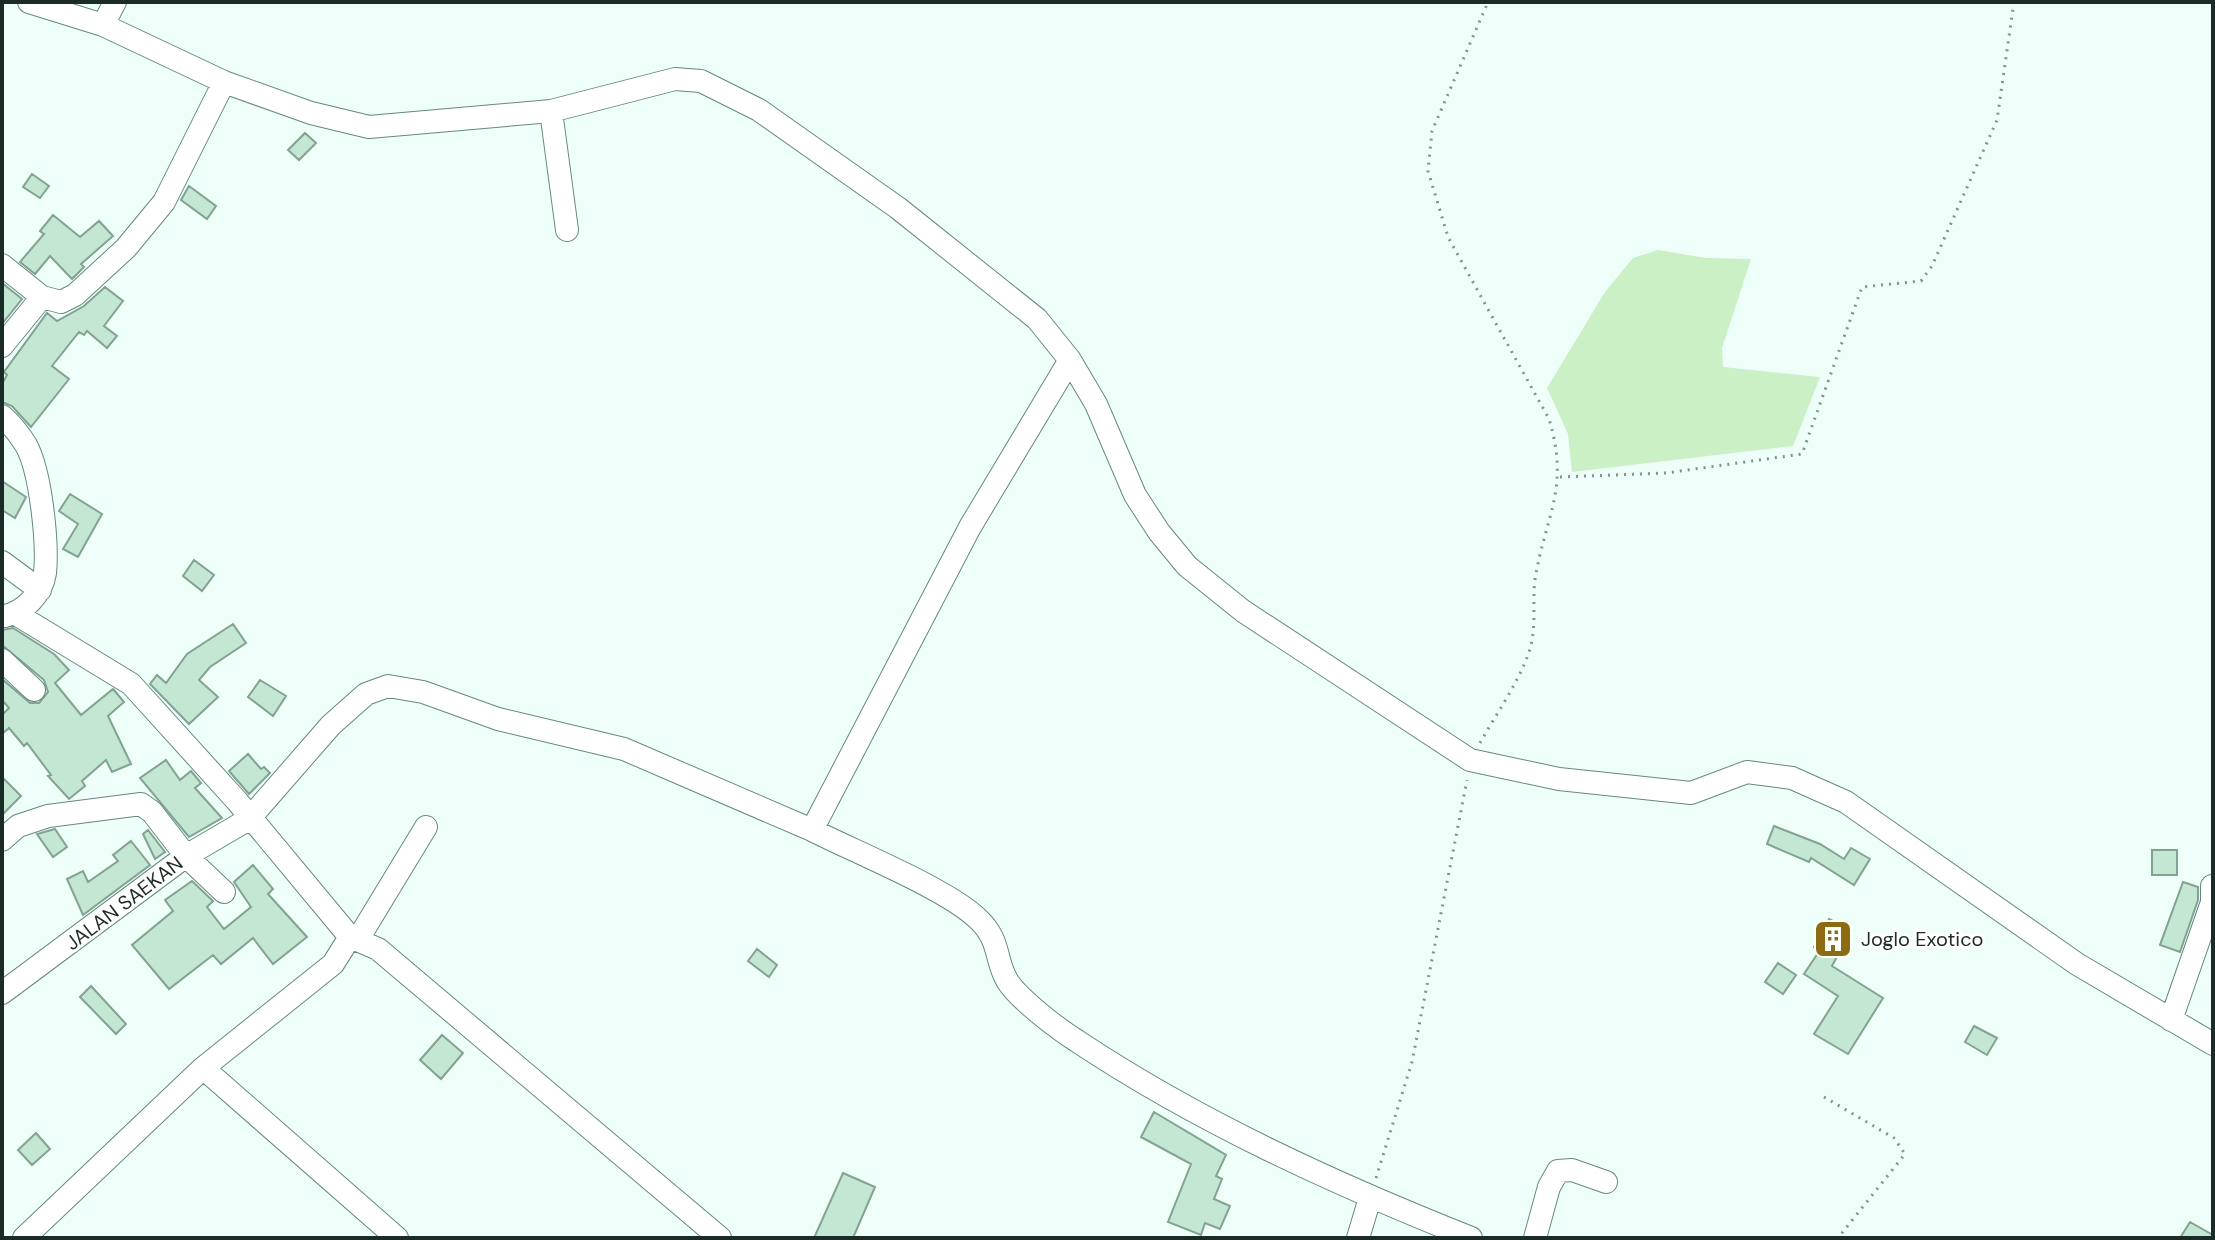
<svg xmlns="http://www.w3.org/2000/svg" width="2215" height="1240" font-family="'DM Sans',sans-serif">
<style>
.green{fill:#cbf0c5}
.building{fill:#c3e7d3;stroke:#81a390;stroke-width:2}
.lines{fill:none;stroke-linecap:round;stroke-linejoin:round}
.minor-casing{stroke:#628a81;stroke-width:24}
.path{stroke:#82938f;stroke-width:3;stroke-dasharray:2 6;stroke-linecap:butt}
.minor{stroke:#fff;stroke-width:22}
.labels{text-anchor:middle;stroke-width:6;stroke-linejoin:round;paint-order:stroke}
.street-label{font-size:20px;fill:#1b2b28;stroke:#fff}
.poi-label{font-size:20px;fill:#1b2b28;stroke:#fff;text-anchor:start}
</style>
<rect width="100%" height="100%" fill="#eefffa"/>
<!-- green -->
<path class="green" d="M1658,250l48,8 45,1 -29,89 1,19 97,10 -27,69 -221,26 -4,-38 -21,-46 58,-96 28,-34z"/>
<!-- building -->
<path class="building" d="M305,133l11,10 -17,17 -11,-10z
M32,174l17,12 -9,12 -17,-11z
M189,186l27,20 -9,13 -26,-19z
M53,215l27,22 19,-16 14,15 -32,28 3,3 -12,12 -22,-23 -15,18 -15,-12 24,-28 -4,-3z
M2,283l20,16 -20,25z
M105,287l18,14 -19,25 13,10 -10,12 -20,-17 -3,4 -5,-3 -27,34 17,13 -38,48 -19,-21 -10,-4v-18l5,-9 -3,-3 43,-59 10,8 27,-15z
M2,481l24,16 -11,21 -13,-8z
M70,494l32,20 -24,43 -15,-8 15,-25 -19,-13z
M194,560l20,15 -12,16 -19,-15z
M233,624l13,19 -36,24 -11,13 19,17 -29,27 -39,-40 7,-9 9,8 21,-29z
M13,628l41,26 15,16 -14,13 26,32 32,-26 11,13 -16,14 23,48 -19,8 -6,-12 -24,21 3,5 -16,13 -21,-23 3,-1 -24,-32 -3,3 -15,-18 -7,6v-19l7,-7 -7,-8v-21l28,24h9l9,-11 -4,-12 -42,-35v-15z
M260,680l26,16 -13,20 -25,-19z
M248,754l13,15 3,-2 6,6 -21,21 -20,-23z
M166,760l14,20 11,-9 10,12 -6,5 27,30 -33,19 -49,-59z
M2,777l19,19 -19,19z
M1774,826l46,18 24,15 7,-11 19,11 -16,26 -43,-27 -2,4 -42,-18z
M55,829l12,18 -14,10 -16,-23z
M148,830l17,22 -10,7 -12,-25z
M131,841l19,24 -67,50 -16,-36 16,-8 5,11 30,-21 -5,-6z
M2152,850h25v25h-25z
M253,865l20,24 -5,5 39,43 -34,27 -20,-26 -32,26 -8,-9 -44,34 -37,-44 41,-34 -8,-11 27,-19 21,20 -6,6 17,22 27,-22 -17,-25z
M2183,882l15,5v13l-18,52 -20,-7z
M1829,919l22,12 -19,35 51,32 -35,56 -34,-20 24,-38 -34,-22 16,-24 -6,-3z
M757,949l20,16 -8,12 -21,-16z
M1778,963l18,12 -13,19 -18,-12z
M91,986l35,38 -10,10 -36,-37z
M1974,1026l23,12 -10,17 -22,-13z
M442,1035l21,18 -22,26 -21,-19z
M1154,1112l72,43 -10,21 6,3 -8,20 16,7 -10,23 -15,-6 -4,12 -33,-13 23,-58 -50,-27z
M36,1133l14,16 -18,16 -14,-15z
M843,1173l32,14 -22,51h-39z
M2190,1222l23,13v3h-33z"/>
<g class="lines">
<defs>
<path id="minor" d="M29,2l74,23 121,57 87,31 58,14 182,-16 124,-32 26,2 58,29 139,98 139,111 33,41 26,44 39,91 24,37 28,34 56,45 227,149 89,19 132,14 56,-21 45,6 54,24 231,162 136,80
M103,25l12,-23
M551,111l16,119
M2,265l40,32 19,5 14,-7 51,-47 38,-46 60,-120
M2,346l40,-49
M2,416c9,8 18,19 24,29 15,27 22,98 19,128 -3,21 -21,39 -40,43
M2,562l38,28
M16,614l115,70 106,117 113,136 28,12 342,289
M2,660l32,30
M812,830c43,22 133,58 165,88 25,23 17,42 31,64 12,18 50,47 69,59 122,81 258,143 394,197
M2,840l16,-14 30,-10 93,-12 11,8 34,44 38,36
M358,939l68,-112
M2,993l184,-137 63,-37 82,-94 35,-31 22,-8 35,6 75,27 126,30 188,81 158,-303 100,-167
M2171,1020l41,-118v-16
M203,1068l194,170
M24,1238l179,-170 130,-104 17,-27
M1358,1238l12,-40
M1535,1238l14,-51 9,-16 14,-1 34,12"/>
</defs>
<!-- minor casing -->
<use href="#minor" class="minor-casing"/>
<!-- path -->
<path class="path" d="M1560,477l106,-4 136,-19 60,-167 59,-6 11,-15 65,-146 17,-118
M1480,743c16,-29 38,-59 49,-91 8,-24 3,-48 6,-73 11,-65 35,-91 14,-160l-101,-182 -20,-66 4,-40 56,-129
M1824,1097l70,41 11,16 -67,84
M1376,1178l36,-116 55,-282"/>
<!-- minor -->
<use href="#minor" class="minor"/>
</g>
<!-- icons -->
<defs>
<symbol id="building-square" viewBox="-11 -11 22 22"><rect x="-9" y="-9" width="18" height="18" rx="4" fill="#8d6b0e" stroke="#fff"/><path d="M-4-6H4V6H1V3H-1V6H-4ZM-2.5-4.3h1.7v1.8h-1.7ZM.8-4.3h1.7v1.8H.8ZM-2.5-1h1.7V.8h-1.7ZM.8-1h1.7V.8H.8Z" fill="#fff"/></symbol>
</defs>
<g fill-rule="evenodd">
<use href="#building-square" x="1811" y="917" width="44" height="44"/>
</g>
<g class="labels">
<!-- street labels -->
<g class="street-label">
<text transform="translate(124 903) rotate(-37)" y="7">JALAN SAEKAN</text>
</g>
<!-- poi labels -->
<g class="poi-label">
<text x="1861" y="946">Joglo Exotico</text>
</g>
</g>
<!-- border -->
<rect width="2215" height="1240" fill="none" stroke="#1b2b28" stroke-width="8"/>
</svg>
